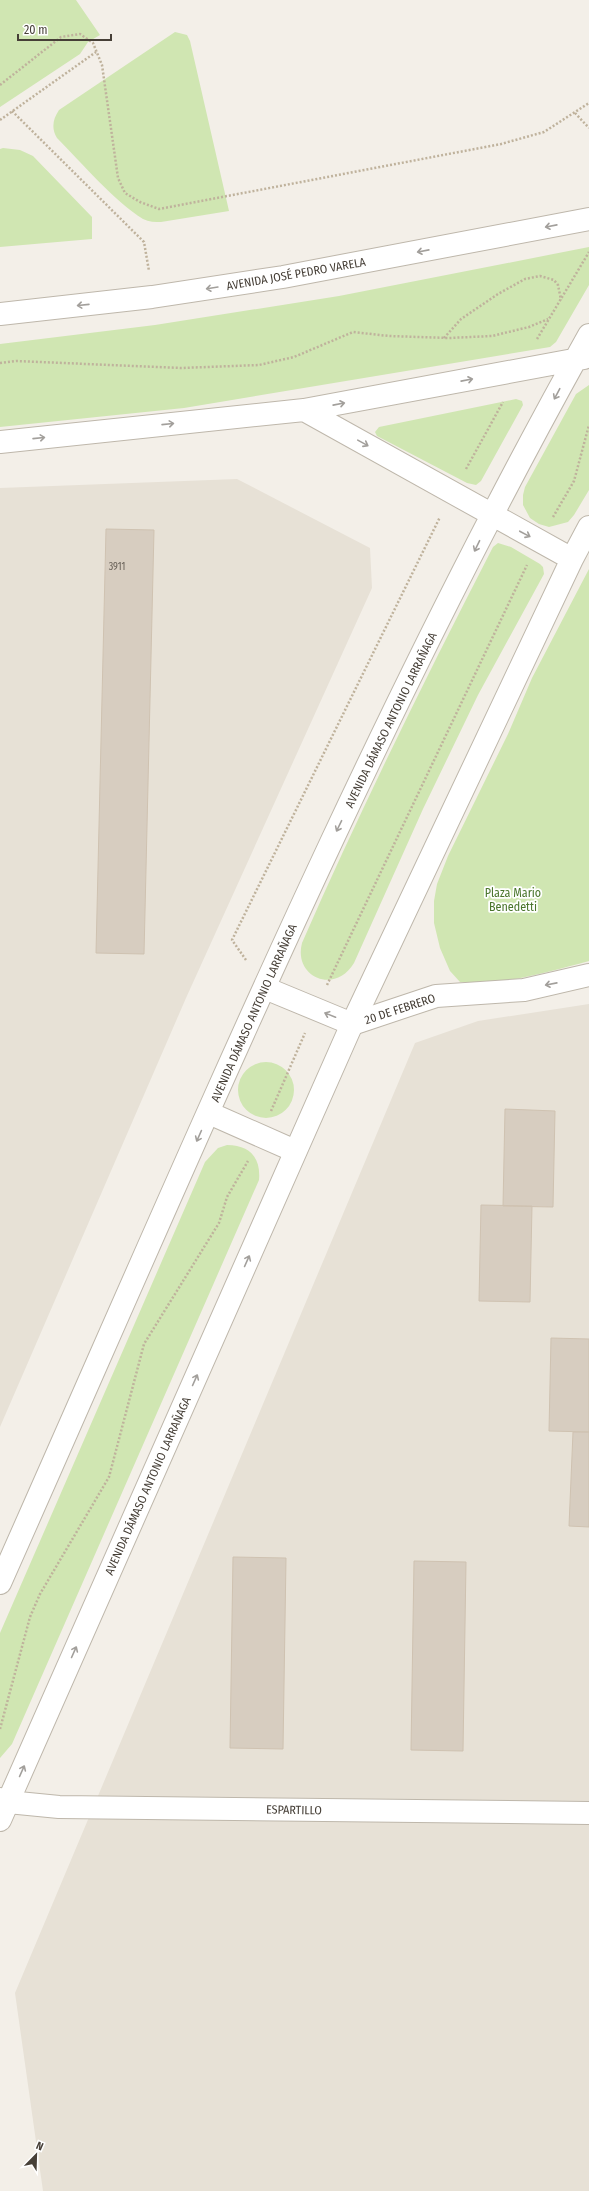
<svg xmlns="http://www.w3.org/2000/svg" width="589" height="2191" font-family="'Fira Sans Condensed',sans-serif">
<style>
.residential{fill:#e7e1d6}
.green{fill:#d0e6b2}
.building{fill:#d7cdc0;stroke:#cfc2b1}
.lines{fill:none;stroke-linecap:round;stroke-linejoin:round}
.minor-casing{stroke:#beb7ab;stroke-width:24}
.tertiary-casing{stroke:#beb7ab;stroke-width:24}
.path{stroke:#bfb29c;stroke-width:2.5;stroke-dasharray:2 2;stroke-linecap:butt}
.minor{stroke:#fff;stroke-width:22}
.tertiary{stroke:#fff;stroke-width:22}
.oneway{stroke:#a29f9b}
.labels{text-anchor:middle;stroke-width:3.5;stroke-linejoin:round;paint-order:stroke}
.number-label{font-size:10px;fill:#6a6259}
.street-label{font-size:12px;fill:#463f37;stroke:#fff}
.park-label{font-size:12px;fill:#4a752c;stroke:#fff}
</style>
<rect width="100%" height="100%" fill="#f3efe8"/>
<!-- residential -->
<path class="residential" d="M237,479l133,69 2,40 -186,410 -186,429v-939z
M589,1004v1187h-546l-28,-198 400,-950 63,-22z"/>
<!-- green -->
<path class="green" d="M0,0h76l24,35 -12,7 -8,12 -80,53z
M175,32l12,3 3,6 39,170 -68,11c-6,0 -12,0 -18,-3 -28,-17 -62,-57 -86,-81 -6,-10 -4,-19 2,-28z
M3,148l17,2 13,6 59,61v22l-92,8v-98z
M589,247v38l-33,57 -6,5 -366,61 -184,19v-83l155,-19 184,-29z
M589,385v105l-15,25 -6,7 -19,5 -10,-3 -9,-6 -7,-13v-10l2,-8 51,-93z
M516,399l6,2 1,4 -42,76 -5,4 -9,-2 -90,-47 -2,-4 4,-5z
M498,543l13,4 29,17 3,3 1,7 -66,121 -55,114 -69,154c-19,32 -61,14 -52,-20 59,-135 124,-266 191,-396z
M589,569v392c-41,11 -87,25 -129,21l-10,-11 -10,-23 -6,-25v-22l3,-17 11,-28 60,-122 24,-56z
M238 1090a28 28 0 1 1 56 0a28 28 0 1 1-56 0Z
M227,1145c23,0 34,13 32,35l-247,564 -12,14v-125l205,-471 13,-14z"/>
<!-- building -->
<path class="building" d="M106,529l48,1 -10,424 -48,-1z
M505,1109l50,2 -2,96 -50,-1z
M481,1205l51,1 -2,96 -51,-1z
M551,1338l38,1v93l-40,-1z
M573,1432h16v95l-20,-1z
M233,1557l53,1 -3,191 -53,-1z
M414,1561l52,1 -3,189 -52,-1z"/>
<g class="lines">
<defs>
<path id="minor" d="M265,988l87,36 84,-28 88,-6 65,-15
M209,1113l86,38
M0,1799l8,3 51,5 530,6"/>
<path id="tertiary" d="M0,314l152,-17 131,-20 306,-58
M304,410l268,149
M0,442l304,-32 280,-52
M0,1583c187,-420 364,-846 589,-1248
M0,1820l352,-796 220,-465 17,-32"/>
</defs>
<!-- minor casing -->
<use href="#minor" class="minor-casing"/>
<!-- tertiary casing -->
<use href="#tertiary" class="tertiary-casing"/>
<!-- path -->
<path class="path" d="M0,85l61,-48 19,-3 13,9 9,22 16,113 7,15 15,9 19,7 342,-65 43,-12 45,-29
M12,111l132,131 5,29
M575,113l14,15
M0,120l96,-68
M444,338l17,-19 37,-25 27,-15 15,-3 14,4 4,5 3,15
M537,339l52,-87
M0,363l16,-2 165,7 78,-3 35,-8 59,-25 36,4 60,2 43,-2 37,-9 19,-8
M466,469l37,-67
M553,517l21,-36 15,-56
M246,960l-14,-20 208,-423
M327,985l200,-420
M271,1111l34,-78
M0,1729l30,-112 10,-23 69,-117 35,-133 75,-121 8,-26 21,-36"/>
<!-- minor -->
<use href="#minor" class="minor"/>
<!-- tertiary -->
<use href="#tertiary" class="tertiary"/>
</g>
<!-- one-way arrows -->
<defs><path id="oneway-shaft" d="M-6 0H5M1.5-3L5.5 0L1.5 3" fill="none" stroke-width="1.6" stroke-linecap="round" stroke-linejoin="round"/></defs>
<g class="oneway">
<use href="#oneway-shaft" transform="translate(551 226) rotate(169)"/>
<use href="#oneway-shaft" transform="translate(423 251) rotate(169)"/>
<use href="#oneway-shaft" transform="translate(212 288) rotate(171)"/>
<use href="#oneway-shaft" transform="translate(83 305) rotate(174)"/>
<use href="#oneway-shaft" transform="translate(467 380) rotate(-11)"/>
<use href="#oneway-shaft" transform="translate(557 394) rotate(118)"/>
<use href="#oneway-shaft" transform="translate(339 404) rotate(-11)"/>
<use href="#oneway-shaft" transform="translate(168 424) rotate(-6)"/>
<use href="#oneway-shaft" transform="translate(39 438) rotate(-6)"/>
<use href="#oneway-shaft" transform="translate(363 443) rotate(29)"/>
<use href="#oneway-shaft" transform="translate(525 534) rotate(28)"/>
<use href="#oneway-shaft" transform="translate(477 546) rotate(116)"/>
<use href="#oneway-shaft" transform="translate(339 826) rotate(116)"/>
<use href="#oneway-shaft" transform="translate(551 984) rotate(169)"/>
<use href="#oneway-shaft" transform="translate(330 1015) rotate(-158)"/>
<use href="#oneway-shaft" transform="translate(199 1136) rotate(114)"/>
<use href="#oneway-shaft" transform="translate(247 1261) rotate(-66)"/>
<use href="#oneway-shaft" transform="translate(195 1380) rotate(-66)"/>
<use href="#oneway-shaft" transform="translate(74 1652) rotate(-66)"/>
<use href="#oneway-shaft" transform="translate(22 1771) rotate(-66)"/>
</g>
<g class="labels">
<!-- number labels -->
<g class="number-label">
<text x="117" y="570">3911</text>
</g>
<!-- street labels -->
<g class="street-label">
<text transform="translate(296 274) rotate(-10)" y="4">AVENIDA JOSÉ PEDRO VARELA</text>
<text transform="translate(391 720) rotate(-64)" y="4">AVENIDA DÁMASO ANTONIO LARRAÑAGA</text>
<text transform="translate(400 1009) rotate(-18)" y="4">20 DE FEBRERO</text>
<text transform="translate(254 1013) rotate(-66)" y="4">AVENIDA DÁMASO ANTONIO LARRAÑAGA</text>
<text transform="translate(148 1486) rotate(-66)" y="4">AVENIDA DÁMASO ANTONIO LARRAÑAGA</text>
<text transform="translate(294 1810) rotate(1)" y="4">ESPARTILLO</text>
</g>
<!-- park labels -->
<g class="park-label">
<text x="513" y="897">Plaza Mario<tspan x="513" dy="14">Benedetti</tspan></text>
</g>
</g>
<!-- north arrow -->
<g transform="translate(36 2155) rotate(23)" stroke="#ffffff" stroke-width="3" paint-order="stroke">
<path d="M0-3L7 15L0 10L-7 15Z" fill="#463f37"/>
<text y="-6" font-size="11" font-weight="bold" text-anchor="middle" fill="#463f37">N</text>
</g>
<!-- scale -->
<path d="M18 34v6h93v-6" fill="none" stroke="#463f37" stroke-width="2"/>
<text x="24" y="34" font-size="12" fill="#463f37" stroke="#ffffff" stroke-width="3" paint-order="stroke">20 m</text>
</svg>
